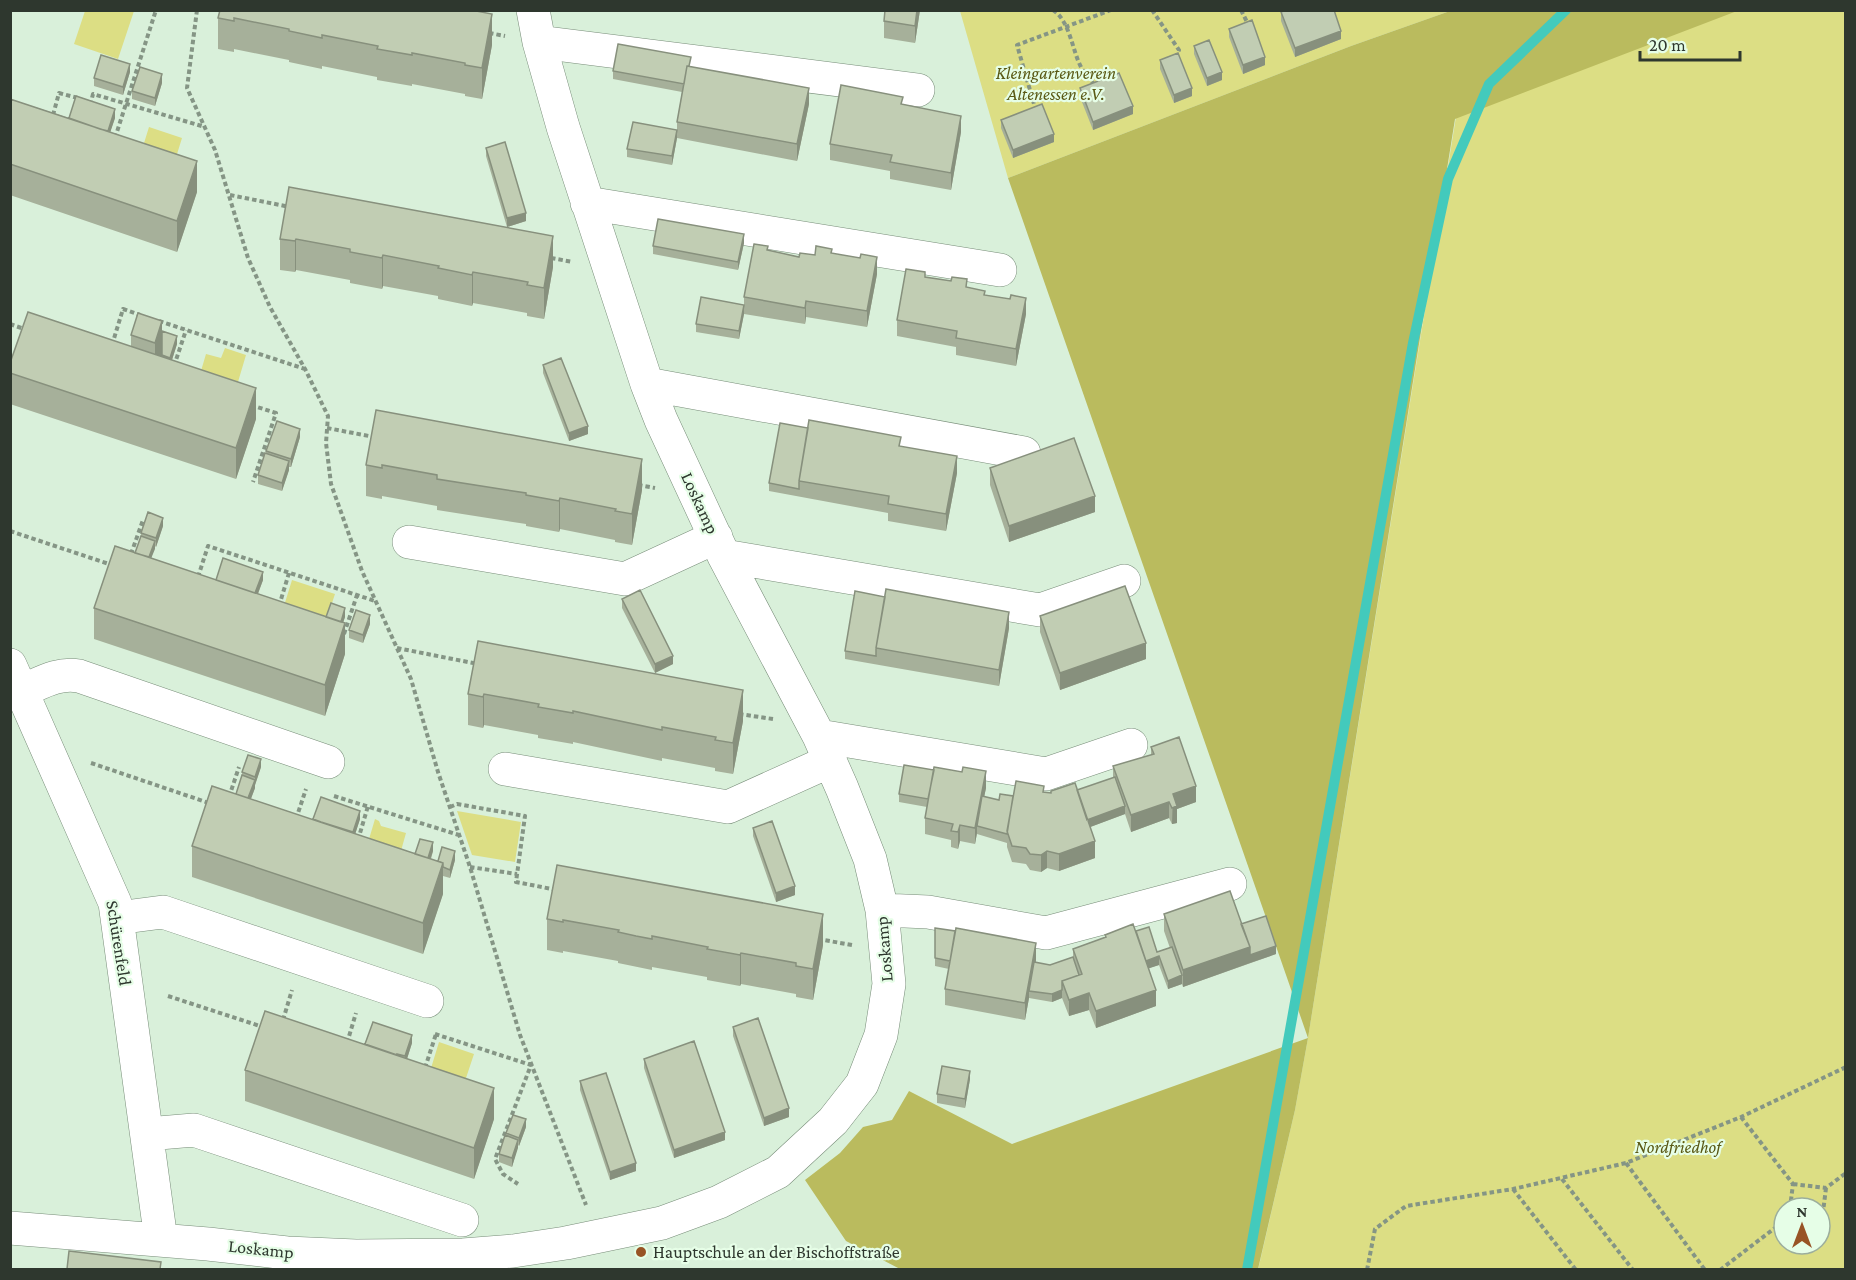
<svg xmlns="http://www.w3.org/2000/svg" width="1856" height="1280" font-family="'Crimson Pro',serif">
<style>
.green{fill:#dcde84;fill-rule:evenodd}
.forest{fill:#babb5e}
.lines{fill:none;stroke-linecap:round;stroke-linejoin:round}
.stream{stroke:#43cabc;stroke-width:10}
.minor-casing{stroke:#788d79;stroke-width:34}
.path{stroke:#859585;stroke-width:4;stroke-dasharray:4.5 3;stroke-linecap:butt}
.minor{stroke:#fff;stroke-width:33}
.wall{fill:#a6b09a}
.shaded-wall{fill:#87907d}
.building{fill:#c1cdb3;stroke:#87907d;stroke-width:1.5}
.poi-dot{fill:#985425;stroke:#e6fee7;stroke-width:2}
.labels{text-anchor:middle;stroke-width:4.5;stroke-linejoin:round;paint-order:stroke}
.park-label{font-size:18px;font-style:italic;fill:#595813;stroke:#e6fee7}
.street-label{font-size:18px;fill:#2e372e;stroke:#e6fee7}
.poi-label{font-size:18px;fill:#2e372e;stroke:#e6fee7;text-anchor:start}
</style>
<rect width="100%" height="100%" fill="#d9f0da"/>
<!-- green -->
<path class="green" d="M85,11h49l-16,48 -44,-15z
M960,11h490l-99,35 -343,132z
M1473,11h372v1258l-587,1 37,-160 13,-72zM1784,1208h36v36h-36z
M149,127l33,11 -9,29 -33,-11z
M225,348l21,7 -11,37 -37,-11 8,-27 15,4z
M292,580l43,14 -14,42 -42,-14z
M457,811l64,11 -6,40 -43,-7z
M375,819l4,2 2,5 25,7 -9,32 -33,-9z
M439,1042l35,12 -12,36 -34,-12z"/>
<!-- forest -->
<path class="forest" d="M1450,11h287l-282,108 -147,919 -13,72 -37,159h-358l-54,-28 -41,-61 35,-27 23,-26 29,-7 17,-29 103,53 296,-106 -300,-860 343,-132z"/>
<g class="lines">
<!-- stream -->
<path class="stream" d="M1247,1270l166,-927 35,-164 41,-95 77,-74"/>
<defs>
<path id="minor" d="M539,42l379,48
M587,203l413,67
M647,384l377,69
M409,542l216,37 91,-42
M724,556l316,54 84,-29
M10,665l105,238 46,337
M22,691c19,-8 36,-19 57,-15l249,86
M819,736l227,38 85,-29
M505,769l223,38 102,-46
M882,910l46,2 118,21 184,-49
M117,918l46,-6 264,89
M147,1134l47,-4 268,90
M10,1228l198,16 79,9 69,3 107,-1 50,-4 53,-8 96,-20 57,-21 59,-30 55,-51 29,-37 19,-49 8,-51 -7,-74 -12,-51 -28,-71 -23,-52 -95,-180 -63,-136 -14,-36 -84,-257 -24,-85 -6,-32"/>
</defs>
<!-- minor casing -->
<use href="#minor" class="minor-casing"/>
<!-- path -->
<path class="path" d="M197,10l-10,78 28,62 33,108 22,49 35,62 23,47 -2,27 5,41 31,87 49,108 27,93 32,95 50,168 66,170
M1053,10c17,11 19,40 28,57 3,7 11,12 14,20
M1152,10l27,40 -4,8
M1241,10l8,16
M489,33l16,3
M88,102h3l2,-8 112,33
M1036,111l-19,-66 94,-35
M53,115l6,-22 19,5
M115,138l41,-128
M230,195l60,12
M551,258l22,4
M159,321l146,48
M10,324l17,6
M112,345l11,-36 17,6
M174,366l12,-36
M251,405l25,8 -23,69
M327,428l47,9
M638,485l17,3
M10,531l102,34
M131,554l12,-34
M198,577l10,-31 167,55
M279,606l10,-33
M344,634l13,-39
M397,648l81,16
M739,714l34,5
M91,763l118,40
M334,796l125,39
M229,797l10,-30
M450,807l7,-3 68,12 -9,66 41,8
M296,819l10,-30
M358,840l10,-34
M470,867l47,7
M818,939l34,6
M168,996l95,31
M283,1020l9,-30
M435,1034l96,31 -36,94 8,15 15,10
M347,1043l9,-30
M425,1068l11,-34
M1741,1117l52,67 -3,24
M1626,1163l79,107
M1562,1179l71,91
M1793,1184l33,4 20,-15
M1513,1189l63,81
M1820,1220h2l4,-32
M1367,1270l8,-41 31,-23 107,-17 113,-26 115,-46 105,-50
M1720,1270l64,-49"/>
<!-- minor -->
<use href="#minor" class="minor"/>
</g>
<!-- wall -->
<path class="wall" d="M220,10l272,35 -10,54 -17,-3v-2l-53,-10v2l-35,-6v-3l-55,-11v3l-33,-7v-2l-55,-11v3l-16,-3v-31z
M920,10l-5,33 -31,-5v-17z
M1281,12l60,27 -46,18 -14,-36z
M1229,29l36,36 -22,9 -14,-37z
M1194,46l28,34 -15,6 -13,-32z
M1160,60l32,36 -18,7 -14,-34z
M690,66l119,38 -12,57 -120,-23 -5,27 -45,-8v-8l50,-19v-8l5,-30 -69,-13v-8z
M130,72l-7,23 -29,-9v-8z
M162,83l-7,23 -23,-7v-8z
M1080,88l53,26 -40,16 -13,-33z
M10,99l59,19h46l-5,14 87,60 -20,60 -167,-57z
M903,105l58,27 -10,58 -61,-11v-8l-60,-11v-16z
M1001,120l53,22 -41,16 -12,-30z
M486,148l40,73 -19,6 -21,-71z
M289,187l264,80 -9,52 -17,-3v-3l-54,-10 -1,3 -34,-7v-3l-55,-10 -1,3 -32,-6v-3l-54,-10 -1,2 -15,-2v-31z
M744,243l-6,27 -85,-16v-8z
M768,250l31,7 33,-4 45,21 -10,53 -61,-10 -1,7 -61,-10 -5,25 -43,-7v-8l48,-19v-8z
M925,277l42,11 59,26 -10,52 -60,-11v-8l-59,-11v-16z
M162,331l15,13 -5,16 84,59 -20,60 -226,-75v-41l121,-17v-11z
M543,365l45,69 -19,7 -26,-68z
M376,410l266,80 -10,55 -17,-3v-2l-55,-11 -1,3 -33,-6v-2l-89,-14v-4l-55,-10v3l-16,-3v-31z
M300,437l-9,30h-2v3l-7,21 -24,-7v-9l8,-21v-3z
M901,447l56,26 -11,58 -58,-10v-8l-119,-22v-8z
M990,468l105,44 -86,30 -19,-57z
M163,526l-7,21 -1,-1 -4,12 65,22h47l-5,14 68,23h19l-2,6 2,31 -20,62 -231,-77v-31l41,-55 6,-17v-3z
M622,599l51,65 -18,9 -33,-65z
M1040,616l106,43 -86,31 -20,-58z
M370,624l-7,19 -14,-5v-8z
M1009,628l-10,58 -154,-27v-8z
M478,641l265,80 -10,53 -18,-3v-3l-53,-10v3l-89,-19v2l-35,-6v-3l-54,-10 -1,3 -15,-3v-31z
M1151,747l45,55 -19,7v14l-5,1 -3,-6 -38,14 -6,-18 -35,13 5,31 -36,13 -12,-3 -6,4 -11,-2 -4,-6 -14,-2 -5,-15v-4l-30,-9v-1l-2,11 -15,-3 -2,8 -7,-2v-7l-26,-6v-16l2,-11 -28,-5v-8l87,-6 -2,9 15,3 14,-4 31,-4 7,1 26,-3 36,-12v-12l38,-11z
M261,767l-6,18v3l-4,11 62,21v-1h47l-5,15 60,20 18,-3 -2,8 7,2 17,-1 -5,18 -7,-2v18l-20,60 -231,-77v-31l44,-52 6,-18v-4z
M753,828l42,67 -19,7 -23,-66z
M557,865l266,80 -10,55 -17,-3v-3l-55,-10 -1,2 -33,-6v-3l-55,-10v3l-34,-7v-2l-55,-10v2l-16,-3v-31z
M1164,914l77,10 35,30 -93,33 -1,-3 -14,5 -9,-24 -10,3 7,38 -60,22 -7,-18 -20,6 -7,-18 -10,4 -23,-4 -4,22 -80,-15v-16l4,-20 -14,-3v-38l101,32v3l14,2 23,-8v-8l32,-11v-3l31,-4 21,21 13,-4 -6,-17z
M373,1022l39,21 -5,16 87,60 -20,60 -229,-78v-31l120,-26z
M733,1027l56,90 -25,9 -31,-90z
M644,1059l81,81 -51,18 -30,-90z
M970,1079l-5,29 -28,-5v-9z
M580,1081l56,90 -26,9 -30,-90z
M526,1127l-7,19 -1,-1 -6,22 -13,-5v-8l7,-18v-3z"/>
<!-- shaded-wall -->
<path class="shaded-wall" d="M917,10h3l-5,33v-17z
M492,14v31l-10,54v-31z
M1341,31v8l-46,18v-9z
M1265,57v8l-22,9v-9z
M130,64v8l-7,23v-8z
M1222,72v8l-15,6v-8z
M162,74v9l-7,23v-8z
M809,88v16l-12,57v-17z
M1192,88v8l-18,7v-8z
M1133,106v8l-40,16v-8z
M115,109v9l-7,21v-8z
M961,116v16l-10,58v-17z
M677,130v8l-5,27v-9z
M1054,134v8l-41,16v-8z
M197,161v31l-20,60v-31z
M526,213v8l-19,6v-9z
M744,234v9l-6,27v-8z
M553,236v31l-9,52v-31z
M296,239v31l-1,2v-31z
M383,255v31l-1,3v-31z
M877,257v17l-10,53v-16z
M473,272v31l-1,3v-31z
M1026,298v16l-10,52v-17z
M806,301v16l-1,7v-16z
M744,305v9l-5,25v-8z
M162,321v43l-7,22v-43z
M177,336v8l-7,22v-8z
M256,388v31l-20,60v-31z
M588,426v8l-19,7v-8z
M300,429v8l-9,30v-8z
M957,456v17l-11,58v-17z
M642,459v31l-10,55v-31z
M289,461v9l-7,21v-8z
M1095,496v16l-86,30v-16z
M560,498v31l-1,3v-31z
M163,518v8l-7,21v-9z
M155,541v8l-7,17v-8z
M263,572v8l-8,21v-8z
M345,608v9l-7,19v-9z
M1009,612v16l-10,58v-16z
M370,615v9l-7,19v-8z
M345,623v31l-20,62v-31z
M1146,643v16l-86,31v-17z
M673,656v8l-18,9v-9z
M743,690v31l-10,53v-31z
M484,694v31l-1,3v-31z
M261,759v8l-6,18v-8z
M986,771v17l-8,38h-1v7l-2,11v-16z
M255,780v8l-7,18v-8z
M1196,786v16l-19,7v14l-5,1 1,-30z
M1169,802v16l-38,14v-17z
M1125,806v8l-40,15v-9z
M360,811v8l-7,22v-9z
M960,825v16l-2,8v-17z
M1095,841v17l-36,13v-17z
M433,842v9l-6,18v-9z
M455,851v9l-5,18v-8z
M1047,851v17l-6,4v-17z
M443,863v31l-20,60v-31z
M795,886v9l-19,7v-9z
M823,914v31l-10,55v-31z
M1036,943v17l-6,31h-1v7l-4,22v-17z
M1276,946v8l-26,9v-8z
M1250,947v16l-67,24v-17z
M741,953v31l-1,2v-31z
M1159,956v9l-15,5v-9z
M1182,975v9l-14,5v-8z
M1062,990v8l-10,4v-8z
M1156,990v16l-60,22v-17z
M1089,993v17l-20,6v-16z
M412,1035v8l-7,22v-9z
M970,1071v8l-5,29v-9z
M494,1088v31l-20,60v-31z
M789,1108v9l-25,9v-8z
M526,1119v8l-7,19v-8z
M725,1132v8l-51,18v-8z
M518,1140v8l-6,19v-9z
M636,1163v8l-26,9v-8z"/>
<!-- building -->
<path class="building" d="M220,10h251l21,4 -10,54 -17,-3v-2l-53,-10v2l-35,-6 1,-3 -56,-11v3l-33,-7v-2l-55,-11v3l-16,-3z
M885,10h32l-2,16 -31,-5z
M1286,10h48l7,21 -46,17 -14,-36z
M1252,20l13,37 -22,8 -14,-36z
M1209,40l13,32 -15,6 -13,-32z
M618,44l73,13 -2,9h-2l-3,18 -71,-13z
M1178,53l14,35 -18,7 -14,-35z
M101,55l29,9 -7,23 -29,-9z
M687,66l122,22 -12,56 -120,-22z
M140,67l22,7 -7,24 -23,-7z
M1119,73l14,33 -40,16 -13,-34z
M841,85l62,12 -2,7 60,12 -10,57 -61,-11 2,-7 -62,-11z
M76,96l39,13 -7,22 -8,-2 -31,-11z
M10,99l187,62 -20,60 -167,-57z
M1042,104l12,30 -41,16 -12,-30z
M633,122l44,8 -5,26 -45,-7z
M505,142l21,71 -19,5 -21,-70z
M289,187l264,49 -9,52 -17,-3 1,-3 -55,-10 -1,3 -34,-7 1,-2 -56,-11 -1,3 -32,-6v-3l-54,-10 -1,2 -15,-2z
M658,219l86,15 -6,28 -85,-16z
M754,244l14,2 -1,4 32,7 1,-4 15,2 1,-9 16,3 -1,4 29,5 1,-4 16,3 -10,54 -61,-10 -1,7 -61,-11z
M906,269l19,3v5l26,4 1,-4 15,2 -1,8 19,4 -1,4 26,4 1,-4 15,3 -10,51 -60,-11 1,-7 -60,-11z
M701,297l43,8 -5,26 -43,-7z
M28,312l228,76 -20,60 -226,-75v-10z
M138,313l24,8 -7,22 -24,-8z
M162,331l15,5 -7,22 -8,-3z
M561,358l27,68 -19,7 -26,-68z
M376,410l266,49 -10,55 -17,-3 1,-2 -56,-11 -1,3 -33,-6v-2l-89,-14v-4l-55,-10v3l-16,-3z
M809,420l92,17 -2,9 58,10 -11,58 -58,-10 1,-8 -90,-15z
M277,421l23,8 -9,30 -25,-8z
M780,423l28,5 -9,53v8l-30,-6z
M1074,438l21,58 -86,30 -19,-58z
M265,453l24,8 -7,22 -24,-8z
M148,512l15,6 -7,20 -15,-5z
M141,536l14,5 -6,16 -14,-4z
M115,546l230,77 -20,62 -231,-77z
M223,558l40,14 -8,21 -39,-13z
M1125,586l21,57 -86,30 -20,-57z
M886,589l123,23 -10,58 -123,-22z
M640,590l33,66 -18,8 -33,-65z
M855,591l30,6 -9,51v8l-31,-5z
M331,603l14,5 -4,14 -15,-5z
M356,610l14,5 -7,20 -14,-5z
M478,641l265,49 -10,53 -18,-3 1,-3 -54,-10v3l-89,-19v2l-35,-6 1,-3 -55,-10 -1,3 -15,-3z
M1179,737l17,49 -23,8 4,12 -5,2 -3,-6 -38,13 -18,-49 41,-12 -3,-7z
M248,755l13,4 -6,18 -13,-5z
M904,765l30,5 -6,29 -29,-5z
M934,767l28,5 1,-5 23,4 -11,57 -15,-3 -2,7 -7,-1 2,-7 -28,-6z
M242,775l13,5 -7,18 -12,-4z
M1115,777l10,29 -38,14 -10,-30z
M1016,781l28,5 -1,6 8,1v-2l24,-8 20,58 -36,13 -12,-3 -6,4 -11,-1 -4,-6 -14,-2 -5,-15z
M212,786l231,77 -20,60 -231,-77z
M1000,794l13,2 -6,38 -30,-8 5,-30 17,4z
M321,797l39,14 -7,21 -32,-10 -8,-3z
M772,821l23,65 -19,7 -23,-65z
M420,839l13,3 -5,16 -13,-4z
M442,847l13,4 -5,19 -7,-3v-4l-5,-2z
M557,865l266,49 -10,55 -17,-3v-3l-55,-10 -1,2 -33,-6 1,-2 -56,-11v3l-16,-3 -18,-4 1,-2 -56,-10v2l-16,-3z
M1230,891l20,56 -67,23 -19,-56z
M1266,916l10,30 -26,9v-8l-9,-23z
M1133,924l23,66 -60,21 -7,-18 -20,7 -7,-19 20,-7 -9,-25 33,-12 -1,-2z
M1149,927l8,25 15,-5 10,28 -14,6 -9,-25 -13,5 -10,-30z
M935,928l20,3 -5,30 -15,-3z
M956,928l80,15 -11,60 -80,-14z
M1073,957l6,18 -17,6v9l-10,4 -23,-3 5,-29 16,3z
M265,1011l229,77 -20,60 -229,-78z
M758,1018l31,90 -25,10 -31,-91z
M373,1022l39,13 -7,21 -8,-2v1l-32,-11z
M694,1041l31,91 -51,18 -30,-91z
M942,1066l28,5 -5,28 -28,-5z
M606,1073l30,90 -26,9 -30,-91z
M513,1115l13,4 -7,19 -13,-5z
M505,1135l13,5 -6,18 -13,-4z
M69,1251l92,11 -1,7h-93z"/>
<!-- markers -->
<circle class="poi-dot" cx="641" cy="1252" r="6"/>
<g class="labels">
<!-- park labels -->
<g class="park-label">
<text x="1056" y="79">Kleingartenverein<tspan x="1056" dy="21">Altenessen e.V.</tspan></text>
<text x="1678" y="1153">Nordfriedhof</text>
</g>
<!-- street labels -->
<g class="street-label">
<text transform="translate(700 503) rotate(65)" y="6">Loskamp</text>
<text transform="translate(119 943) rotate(81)" y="6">Schürenfeld</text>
<text transform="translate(884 949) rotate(-95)" y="6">Loskamp</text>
<text transform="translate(261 1249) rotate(6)" y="6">Loskamp</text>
</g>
<!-- poi labels -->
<g class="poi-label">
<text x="653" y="1258">Hauptschule an der Bischoffstraße</text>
</g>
</g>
<!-- border -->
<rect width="1856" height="1280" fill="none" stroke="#2e372e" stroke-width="24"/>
<!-- north arrow -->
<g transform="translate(1802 1226)"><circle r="28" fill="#e6fee7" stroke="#9cae9d" stroke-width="1.5"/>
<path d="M0-4.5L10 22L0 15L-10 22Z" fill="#985425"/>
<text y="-9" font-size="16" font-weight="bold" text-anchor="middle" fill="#2e372e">N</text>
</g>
<!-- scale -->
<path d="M1640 51v9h100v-9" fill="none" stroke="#2e372e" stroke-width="3"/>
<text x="1649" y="51" font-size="18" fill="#2e372e" stroke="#e6fee7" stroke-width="4.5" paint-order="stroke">20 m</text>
</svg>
